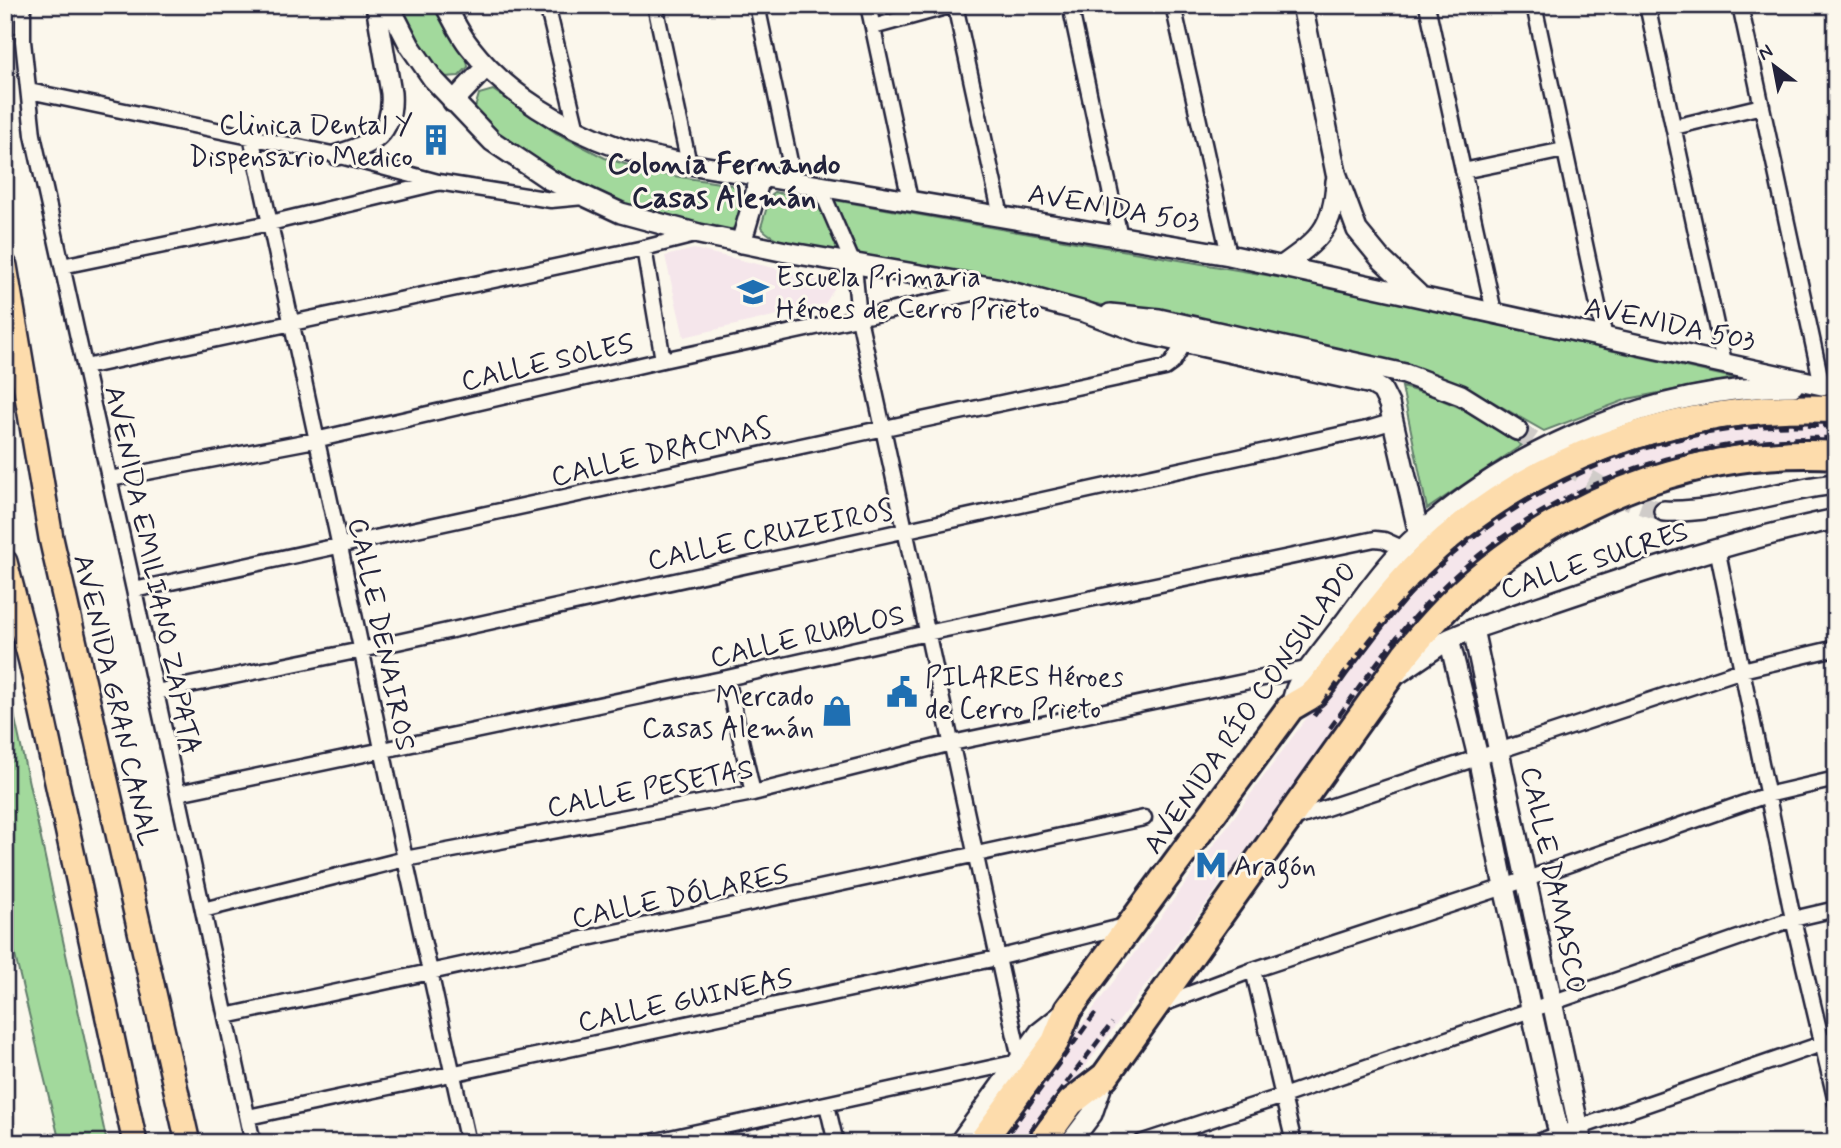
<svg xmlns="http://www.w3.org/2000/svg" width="1841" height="1148" font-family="Mynerve,sans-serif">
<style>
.built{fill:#f5e6eb}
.green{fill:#a2d99c;stroke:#627e6c;stroke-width:2}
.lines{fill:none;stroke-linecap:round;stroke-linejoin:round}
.secondary-tunnel{stroke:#d0ccc9;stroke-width:19;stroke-dasharray:19 10;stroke-linecap:butt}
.street-casing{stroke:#22223b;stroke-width:19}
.secondary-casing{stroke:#22223b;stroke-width:24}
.primary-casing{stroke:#22223b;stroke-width:28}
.highway-casing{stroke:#22223b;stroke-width:32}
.street{stroke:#fbf7ec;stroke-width:14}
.secondary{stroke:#fbf7ec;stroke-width:19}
.primary{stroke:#fddcac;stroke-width:23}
.highway{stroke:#fddcac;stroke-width:26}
.rail{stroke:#22223b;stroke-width:4.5;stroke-dasharray:10 5;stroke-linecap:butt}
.labels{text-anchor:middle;stroke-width:6;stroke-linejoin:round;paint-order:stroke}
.poi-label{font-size:28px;fill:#22223b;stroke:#fbf7ec;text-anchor:start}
.street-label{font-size:28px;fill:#22223b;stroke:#fbf7ec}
.neighbourhood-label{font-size:30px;font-weight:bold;fill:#22223b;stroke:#fbf7ec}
</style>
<rect width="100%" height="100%" fill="#fbf7ec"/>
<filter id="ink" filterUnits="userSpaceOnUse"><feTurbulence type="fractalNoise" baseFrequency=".0143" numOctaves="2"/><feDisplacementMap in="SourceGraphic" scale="14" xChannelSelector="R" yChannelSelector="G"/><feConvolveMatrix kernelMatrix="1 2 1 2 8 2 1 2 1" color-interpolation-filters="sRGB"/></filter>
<g filter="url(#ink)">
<!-- built -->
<path class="built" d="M694,249l139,33 1,7 -9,15 -141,33 -19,-81z
M1836,421v23l-227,40 -225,179 -355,480h-34l379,-517 67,-70 89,-64 109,-49 103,-20z"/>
<!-- green -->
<path class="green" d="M400,5h34l33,54 1,8 -9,9 -14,1 -10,-9 -18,-30z
M493,90l63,43 49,25 50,15 77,12 7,5 4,7 -7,29 -7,5 -9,-1c-75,-18 -134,-33 -199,-78 -18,-12 -36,-24 -46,-44l4,-14z
M774,192l42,8 29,55c-23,-5 -70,-9 -84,-28l8,-27z
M834,200l483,84 417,94 -106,21 -84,32 -79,-45 -54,-19 -134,-28 -417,-81z
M1402,387l28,8 31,13 61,37 -95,64z
M5,673l102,470h-47l-55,-229z"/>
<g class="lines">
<!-- secondary-tunnel -->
<path class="secondary-tunnel" d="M1517,430c45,29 93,71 147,81"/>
<defs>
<path id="street" d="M23,5v36l10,94 101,455 119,553
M547,5l30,125
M655,5l34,159
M757,5l37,176
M868,5l42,195
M955,5l46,211
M1070,5l50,232
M1173,5l56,250
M1427,5l67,307
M1534,5l71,333
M1647,5l77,357
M1740,5l82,380
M873,27l80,-22
M29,91l308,64 101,27 113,18 33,-3
M1674,127l88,-21
M251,136l89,411 65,312 63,284
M1463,171l101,-21
M819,185l35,81 5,52 161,741
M644,248l19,112
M62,266l208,-43 167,-40
M85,367l559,-119 55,-14
M110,479l205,-39 348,-80 324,-70
M1717,548l76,371 43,183
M134,590c345,-71 687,-150 1031,-222l7,-5 13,-21
M727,678l26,115
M156,692l205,-42 1010,-222 23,-7
M178,793l549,-115 200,-45 448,-94 9,1 20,9
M1290,820l452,-150 94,-22
M203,910l202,-51 348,-66 199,-50 359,-75
M1253,970l41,173
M1160,1005l93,-35 251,-83 263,-92 69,-16
M226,1016l918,-198
M827,1105l9,38
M248,1117l749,-159 132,-33
M647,1143l371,-81
M1140,1143l143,-47 510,-177 43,-10
M1534,1143l302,-104"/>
<path id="secondary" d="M389,5l21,41 23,33 59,62 58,39 71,33 78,21 87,18 210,36 89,24 57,21 230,51 10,6 7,14 30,130
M445,5c8,14 15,30 25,42 37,48 94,81 150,101 22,8 46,11 69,16l540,91 593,130
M1302,5l34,168 21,57 23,28 38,36
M453,102l33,-35
M337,155c35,-10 57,-21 54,-62l-15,-88
M741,243l20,-68
M1282,266c37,-26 52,-38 54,-85
M1110,314l49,5 246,55 56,21 56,35
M1664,511c52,3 117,-22 172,-27
M1473,629l109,514
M1449,639l29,118 26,130 57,256
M1399,673l50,-34 24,-10c120,-40 239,-84 363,-110
M1290,708c3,-8 4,-18 9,-25 14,-22 32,-43 48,-64 22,-30 44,-61 72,-85 102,-90 238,-146 374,-148
M959,1143l80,-110 29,-23
M1070,1143l22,-29 13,-38"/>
<path id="primary" d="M5,266l46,272 137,605
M5,562l26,100 104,481"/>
<path id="highway" d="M981,1143l74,-101 13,-32 222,-302c7,-5 16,-9 23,-14 10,-9 18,-23 26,-33 24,-31 47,-63 74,-91 109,-112 267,-168 423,-161
M1041,1143l29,-40 35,-27 300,-421c25,-31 53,-62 85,-87 97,-77 221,-121 346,-113"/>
</defs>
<!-- street casing -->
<use href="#street" class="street-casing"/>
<!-- secondary casing -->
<use href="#secondary" class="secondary-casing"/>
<!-- primary casing -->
<use href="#primary" class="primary-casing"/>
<!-- highway casing -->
<use href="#highway" class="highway-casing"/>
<!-- street -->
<use href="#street" class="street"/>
<!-- secondary -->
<use href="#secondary" class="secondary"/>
<!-- primary -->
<use href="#primary" class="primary"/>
<!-- highway -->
<use href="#highway" class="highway"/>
<!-- rail -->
<path class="rail" d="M1314,716c30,-42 59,-84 95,-121 110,-114 267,-182 427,-168
M1330,728c30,-41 59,-85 94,-122 110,-116 253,-171 412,-168
M1001,1143l96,-132
M1021,1143l91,-120"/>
</g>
</g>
<!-- icons -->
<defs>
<symbol id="building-bare" viewBox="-9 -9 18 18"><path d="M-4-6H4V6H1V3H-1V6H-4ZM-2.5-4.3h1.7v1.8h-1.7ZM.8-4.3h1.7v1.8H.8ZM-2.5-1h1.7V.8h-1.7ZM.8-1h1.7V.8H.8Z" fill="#1f6fb2" stroke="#fbf7ec" stroke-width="2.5" paint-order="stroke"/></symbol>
<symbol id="school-bare" viewBox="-9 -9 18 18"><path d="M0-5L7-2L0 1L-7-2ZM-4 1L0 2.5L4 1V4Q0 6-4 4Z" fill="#1f6fb2" stroke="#fbf7ec" stroke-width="2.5" paint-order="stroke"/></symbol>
<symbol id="civic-bare" viewBox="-9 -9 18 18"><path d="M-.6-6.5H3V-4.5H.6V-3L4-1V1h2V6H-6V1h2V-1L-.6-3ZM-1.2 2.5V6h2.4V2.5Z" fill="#1f6fb2" stroke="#fbf7ec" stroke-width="2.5" paint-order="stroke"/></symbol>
<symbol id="shop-bare" viewBox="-9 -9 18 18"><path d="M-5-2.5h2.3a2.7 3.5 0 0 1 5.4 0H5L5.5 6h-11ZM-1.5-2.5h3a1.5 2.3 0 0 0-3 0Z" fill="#1f6fb2" stroke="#fbf7ec" stroke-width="2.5" paint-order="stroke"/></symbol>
<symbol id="metro-bare" viewBox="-9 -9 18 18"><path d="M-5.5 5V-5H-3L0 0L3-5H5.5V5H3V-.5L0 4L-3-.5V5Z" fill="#1f6fb2" stroke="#fbf7ec" stroke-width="2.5" paint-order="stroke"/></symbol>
</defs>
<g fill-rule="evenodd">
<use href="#building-bare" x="414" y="118" width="44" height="44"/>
<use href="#school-bare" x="731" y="270" width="44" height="44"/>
<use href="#civic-bare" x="880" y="670" width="44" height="44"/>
<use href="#shop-bare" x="815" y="689" width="44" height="44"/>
<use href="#metro-bare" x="1189" y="843" width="44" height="44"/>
</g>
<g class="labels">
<!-- poi labels -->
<g class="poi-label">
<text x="413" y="134" text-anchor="end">Clinica Dental Y<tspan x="413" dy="32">Dispensario Medico</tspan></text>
<text x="776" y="286">Escuela Primaria<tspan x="776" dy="32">Héroes de Cerro Prieto</tspan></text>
<text x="925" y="686">PILARES Héroes<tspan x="925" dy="32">de Cerro Prieto</tspan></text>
<text x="814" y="705" text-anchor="end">Mercado<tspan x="814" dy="32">Casas Alemán</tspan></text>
<text x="1234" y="875">Aragón</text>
</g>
<!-- street labels -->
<g class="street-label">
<text transform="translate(1114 207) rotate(10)" y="10">AVENIDA 503</text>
<text transform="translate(1670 323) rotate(12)" y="10">AVENIDA 503</text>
<text transform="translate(547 361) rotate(-13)" y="10">CALLE SOLES</text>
<text transform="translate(661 451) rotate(-13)" y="10">CALLE DRACMAS</text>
<text transform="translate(770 534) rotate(-12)" y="10">CALLE CRUZEIROS</text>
<text transform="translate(1594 559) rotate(-18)" y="10">CALLE SUCRES</text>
<text transform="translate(154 570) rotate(78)" y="10">AVENIDA EMILIANO ZAPATA</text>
<text transform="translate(383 634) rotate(78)" y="10">CALLE DENAIROS</text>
<text transform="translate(807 635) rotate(-13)" y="10">CALLE RUBLOS</text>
<text transform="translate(117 700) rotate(77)" y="10">AVENIDA GRAN CANAL</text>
<text transform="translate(1249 707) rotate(-55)" y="10">AVENIDA RÍO CONSULADO</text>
<text transform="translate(650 787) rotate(-11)" y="10">CALLE PESETAS</text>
<text transform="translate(1555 880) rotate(78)" y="10">CALLE DAMASCO</text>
<text transform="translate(680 895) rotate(-12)" y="10">CALLE DÓLARES</text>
<text transform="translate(685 999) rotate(-12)" y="10">CALLE GUINEAS</text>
</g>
<!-- neighbourhood labels -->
<g class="neighbourhood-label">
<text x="724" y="173">Colonia Fernando<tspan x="724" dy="34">Casas Alemán</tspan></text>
</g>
</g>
<!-- margin -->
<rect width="1841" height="1148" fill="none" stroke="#fbf7ec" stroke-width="28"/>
<rect x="14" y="14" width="1813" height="1120" fill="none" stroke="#22223b" stroke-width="2.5" filter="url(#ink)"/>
<!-- north arrow -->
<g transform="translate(1774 66) rotate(328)" stroke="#fbf7ec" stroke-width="5" paint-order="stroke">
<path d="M0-5L12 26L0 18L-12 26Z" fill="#22223b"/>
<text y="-10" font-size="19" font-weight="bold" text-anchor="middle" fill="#22223b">N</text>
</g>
</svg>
